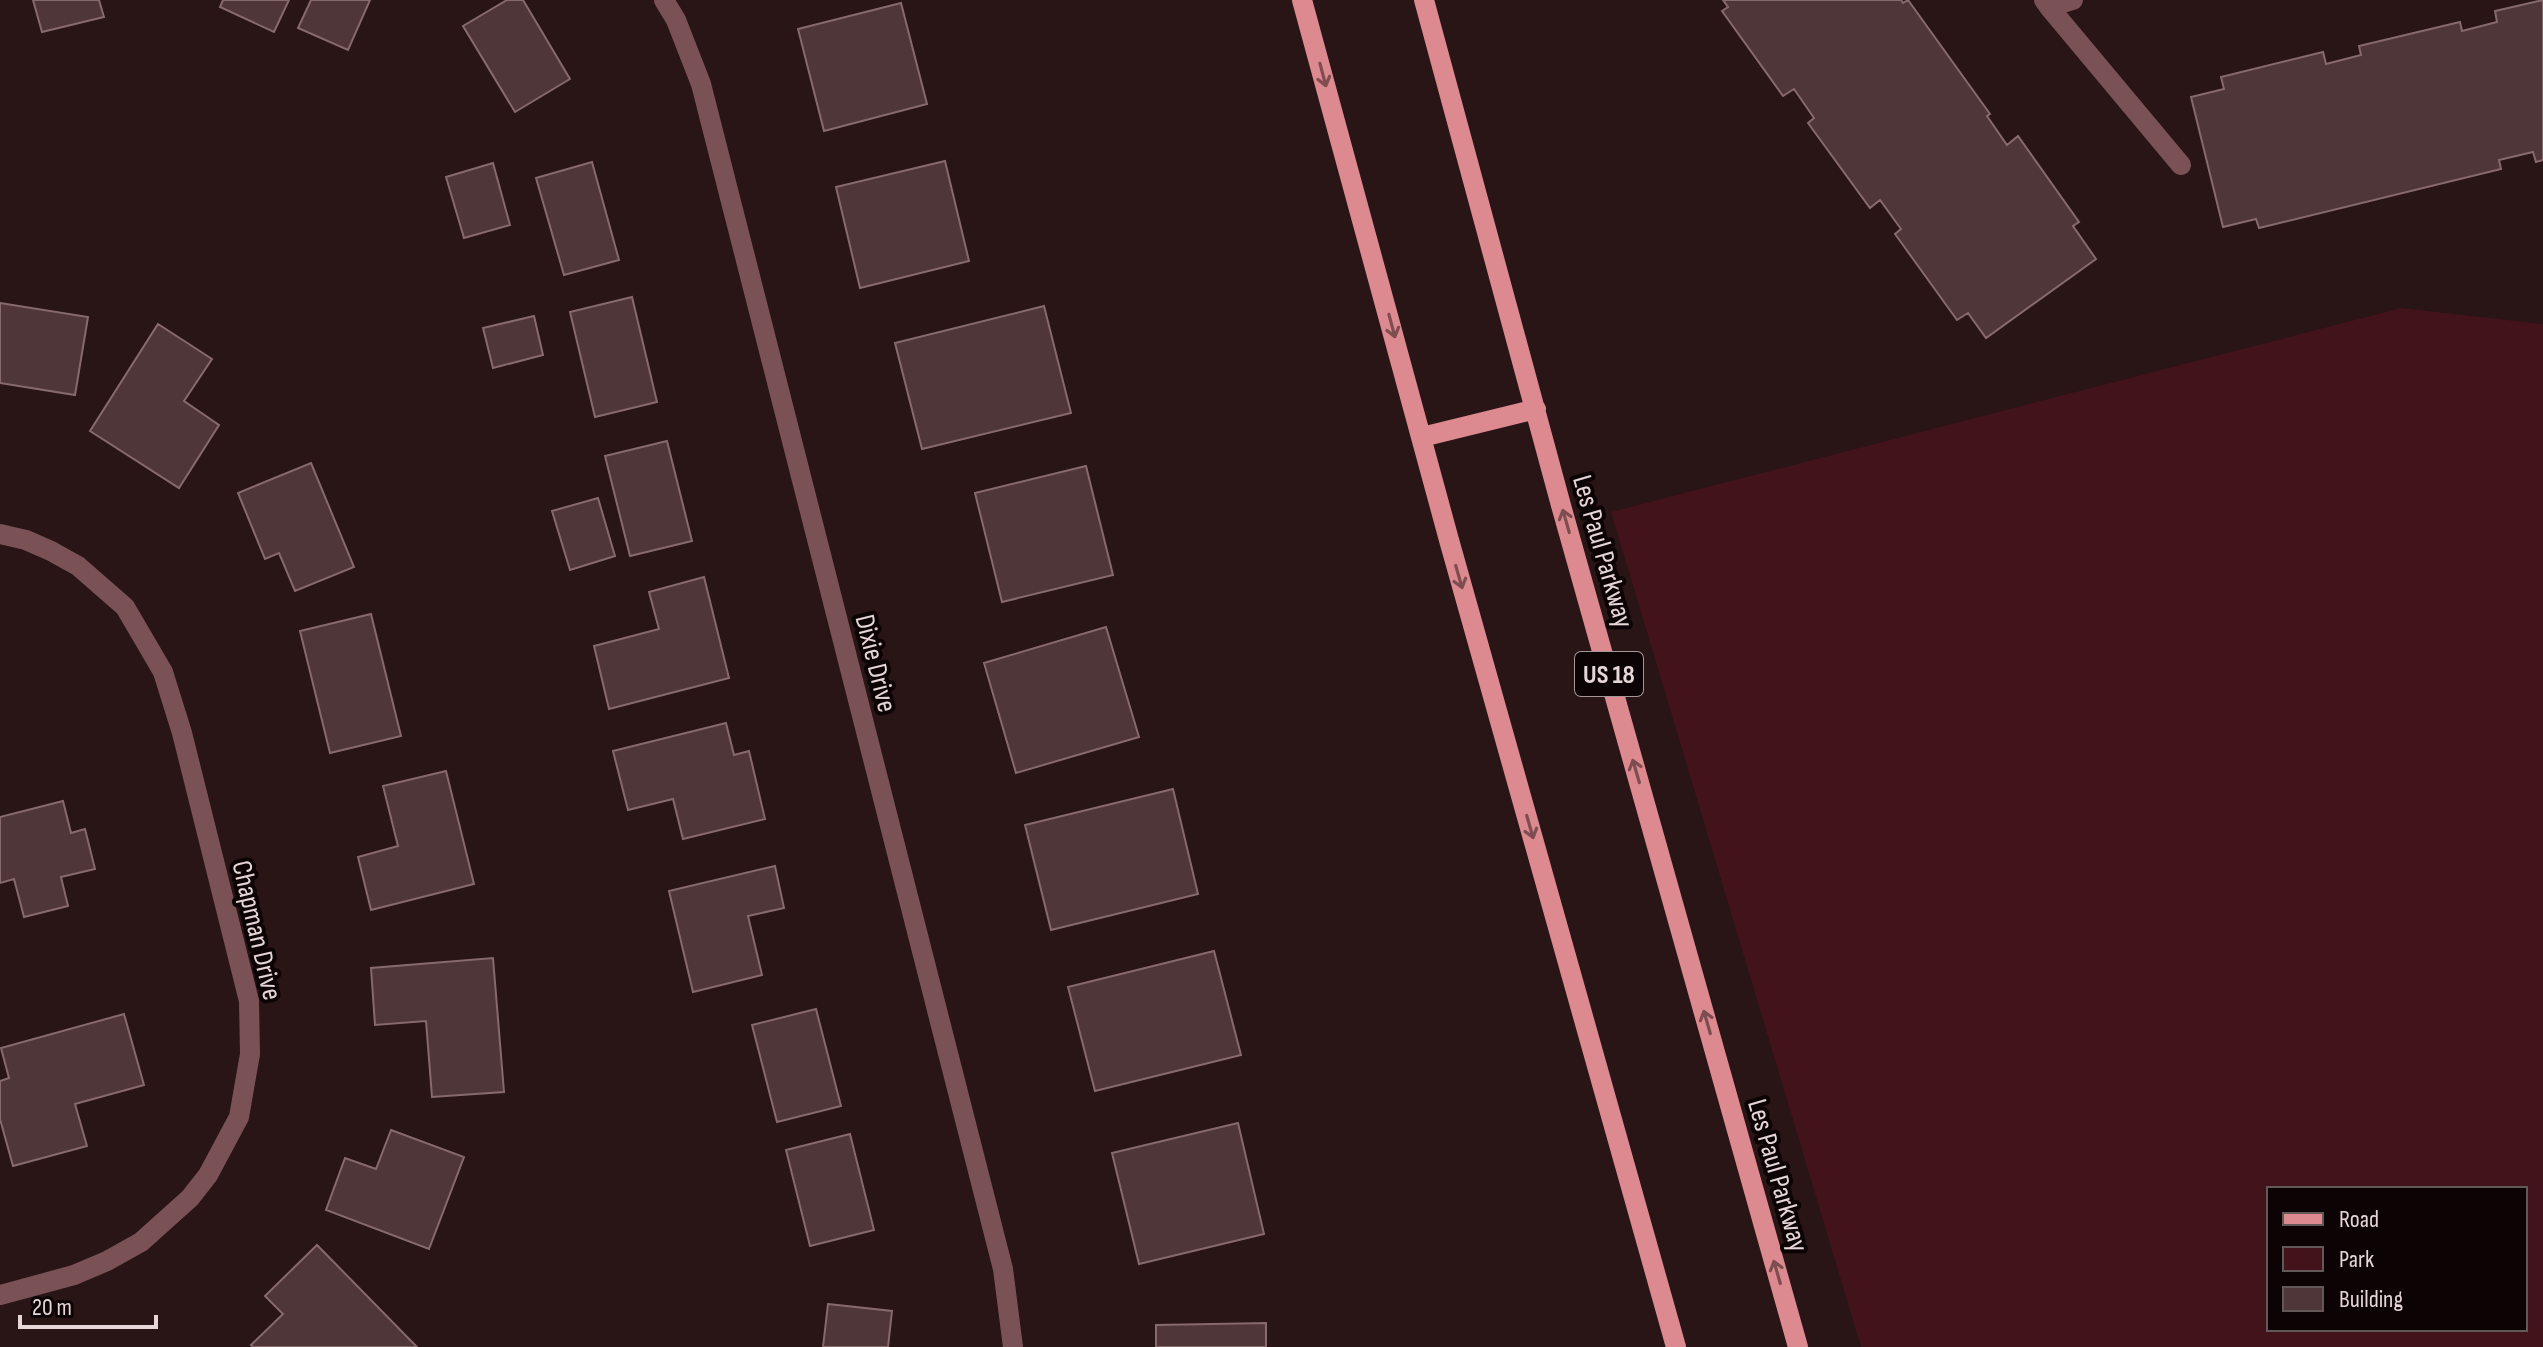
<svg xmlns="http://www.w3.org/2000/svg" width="2543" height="1347" font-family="'Sofia Sans Condensed',sans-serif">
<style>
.green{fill:#42131a;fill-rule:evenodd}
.building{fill:#4f3638;stroke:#866a6c;stroke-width:2}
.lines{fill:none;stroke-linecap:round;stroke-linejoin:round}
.lane{stroke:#7a5255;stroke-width:20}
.street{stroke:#7a5255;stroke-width:20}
.primary{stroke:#dc898f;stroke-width:20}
.oneway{stroke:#7e4d50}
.labels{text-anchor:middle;stroke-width:8;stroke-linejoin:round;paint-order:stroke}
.shield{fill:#0c0404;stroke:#a59798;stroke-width:2}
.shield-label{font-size:26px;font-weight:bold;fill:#e6d6d7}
.street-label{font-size:28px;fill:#e6d6d7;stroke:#0c0404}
</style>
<rect width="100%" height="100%" fill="#291416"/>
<!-- green -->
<path class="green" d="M2401,308l142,16v1023h-682l-250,-835zM2269,1189h256v140h-256z"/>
<!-- building -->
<path class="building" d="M33,0h66l5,17 -62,15z
M223,0h66l-15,32 -54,-25z
M311,0h59l-22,50 -50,-22z
M507,0h16l47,79 -55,33 -52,-86z
M1723,0h178l2,3 5,-3 82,114 -3,2 20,29 11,-9 61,86 -6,4 23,33 -110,79 -18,-25 -11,7 -62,-86 6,-5 -21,-29 -10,8 -62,-85 6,-5 -20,-29 -11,7 -61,-85 6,-4z
M2543,0v160l-7,2 -3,-10 -34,8 2,9 -242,59 -3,-9 -33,8 -32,-130 33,-8 -3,-12 102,-25 3,12 35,-9 -2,-9 101,-24 2,9 35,-9 -2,-11z
M901,3l26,101 -103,27 -26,-102z
M945,161l24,100 -109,27 -24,-101z
M592,162l27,98 -55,15 -28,-97z
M493,163l17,62 -46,13 -18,-61z
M632,297l25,105 -62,15 -25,-105z
M0,303l88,14 -13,78 -75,-12z
M1044,306l27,107 -149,36 -27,-106z
M534,316l9,39 -50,13 -10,-40z
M158,324l54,35 -28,42 35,24 -40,63 -89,-57z
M667,441l25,100 -62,15 -25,-100z
M311,463l43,104 -59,24 -16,-38 -14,6 -27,-66z
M1086,466l27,109 -111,27 -27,-109z
M598,498l17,58 -45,14 -18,-59z
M704,577l25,101 -120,31 -15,-63 65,-17 -10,-37z
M371,614l30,122 -71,17 -30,-122z
M1106,627l33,110 -123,36 -32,-110z
M726,723l8,32 15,-4 16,68 -82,20 -10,-40 -45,11 -15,-59z
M446,771l28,113 -103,26 -13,-53 40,-11 -15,-60z
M1173,789l25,105 -147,36 -26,-105z
M63,801l8,32 14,-4 10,40 -34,8 7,29 -44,11 -10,-38 -14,4v-66z
M775,866l9,42 -36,8 14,59 -69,17 -24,-101z
M1214,951l27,104 -146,36 -27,-104z
M493,958l11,134 -72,5 -6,-76 -51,4 -4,-57z
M816,1009l25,97 -64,16 -25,-97z
M124,1014l20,71 -69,19 12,42 -74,20 -13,-47v-38l9,-3 -8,-30z
M1238,1123l26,111 -125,30 -27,-111z
M391,1130l73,27 -35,92 -103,-39 19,-52 31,11z
M850,1134l24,96 -64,16 -24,-96z
M317,1245l100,102h-164l-2,-2 32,-31 -18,-18z
M828,1304l64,7 -4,36h-65z
M1266,1323v24h-110v-22z"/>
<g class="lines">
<!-- lane -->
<path class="lane" d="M2044,0l5,7 24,-7
M2049,7l132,158"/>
<!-- street -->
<path class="street" d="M664,0l12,20 25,64 302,1185 10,78
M0,534l26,6 25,11 27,15 47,41 38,65 19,61 67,268 1,53 -11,63 -31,58 -18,23 -49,44 -34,19 -33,14 -74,20"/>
<!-- primary -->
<path class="primary" d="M1302,0l147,540 227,807
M1424,0l138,509 236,838
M1422,437l114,-28"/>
</g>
<!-- one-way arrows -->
<defs><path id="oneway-shaft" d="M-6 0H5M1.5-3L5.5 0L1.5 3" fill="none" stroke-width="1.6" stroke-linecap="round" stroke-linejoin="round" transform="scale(2)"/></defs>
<g class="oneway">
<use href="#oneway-shaft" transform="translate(1323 75) rotate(75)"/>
<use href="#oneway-shaft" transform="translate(1392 326) rotate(75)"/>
<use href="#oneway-shaft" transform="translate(1566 521) rotate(-106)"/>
<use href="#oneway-shaft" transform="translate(1459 577) rotate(74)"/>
<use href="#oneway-shaft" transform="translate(1636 771) rotate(-106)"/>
<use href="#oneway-shaft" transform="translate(1530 827) rotate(74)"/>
<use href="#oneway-shaft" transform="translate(1707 1022) rotate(-106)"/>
<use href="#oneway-shaft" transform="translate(1777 1272) rotate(-106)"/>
</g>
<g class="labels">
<!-- shield labels -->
<rect class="shield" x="1575" y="652" width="68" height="44" rx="6"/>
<g class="shield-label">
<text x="1609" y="683">US 18</text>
</g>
<!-- street labels -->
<g class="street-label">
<text transform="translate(1604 551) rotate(74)" y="10">Les Paul Parkway</text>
<text transform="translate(877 663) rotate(76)" y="10">Dixie Drive</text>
<text transform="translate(258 930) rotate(77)" y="10">Chapman Drive</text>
<text transform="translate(1779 1175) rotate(74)" y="10">Les Paul Parkway</text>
</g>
</g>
<!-- legend -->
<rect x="2267" y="1187" width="260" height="144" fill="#0c0404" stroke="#635858" stroke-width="2"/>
<rect x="2283" y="1213" width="40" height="12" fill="#dc898f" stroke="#635858" stroke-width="2"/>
<text x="2339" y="1227" font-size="24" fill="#e6d6d7">Road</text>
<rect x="2283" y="1247" width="40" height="24" fill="#42131a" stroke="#635858" stroke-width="2"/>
<text x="2339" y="1267" font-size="24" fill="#e6d6d7">Park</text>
<rect x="2283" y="1287" width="40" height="24" fill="#4f3638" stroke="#635858" stroke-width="2"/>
<text x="2339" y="1307" font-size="24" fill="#e6d6d7">Building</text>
<!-- scale -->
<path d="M20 1315v12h136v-12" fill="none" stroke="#e6d6d7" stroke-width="4"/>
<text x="32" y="1315" font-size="24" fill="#e6d6d7" stroke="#0c0404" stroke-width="6" paint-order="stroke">20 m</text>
</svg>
